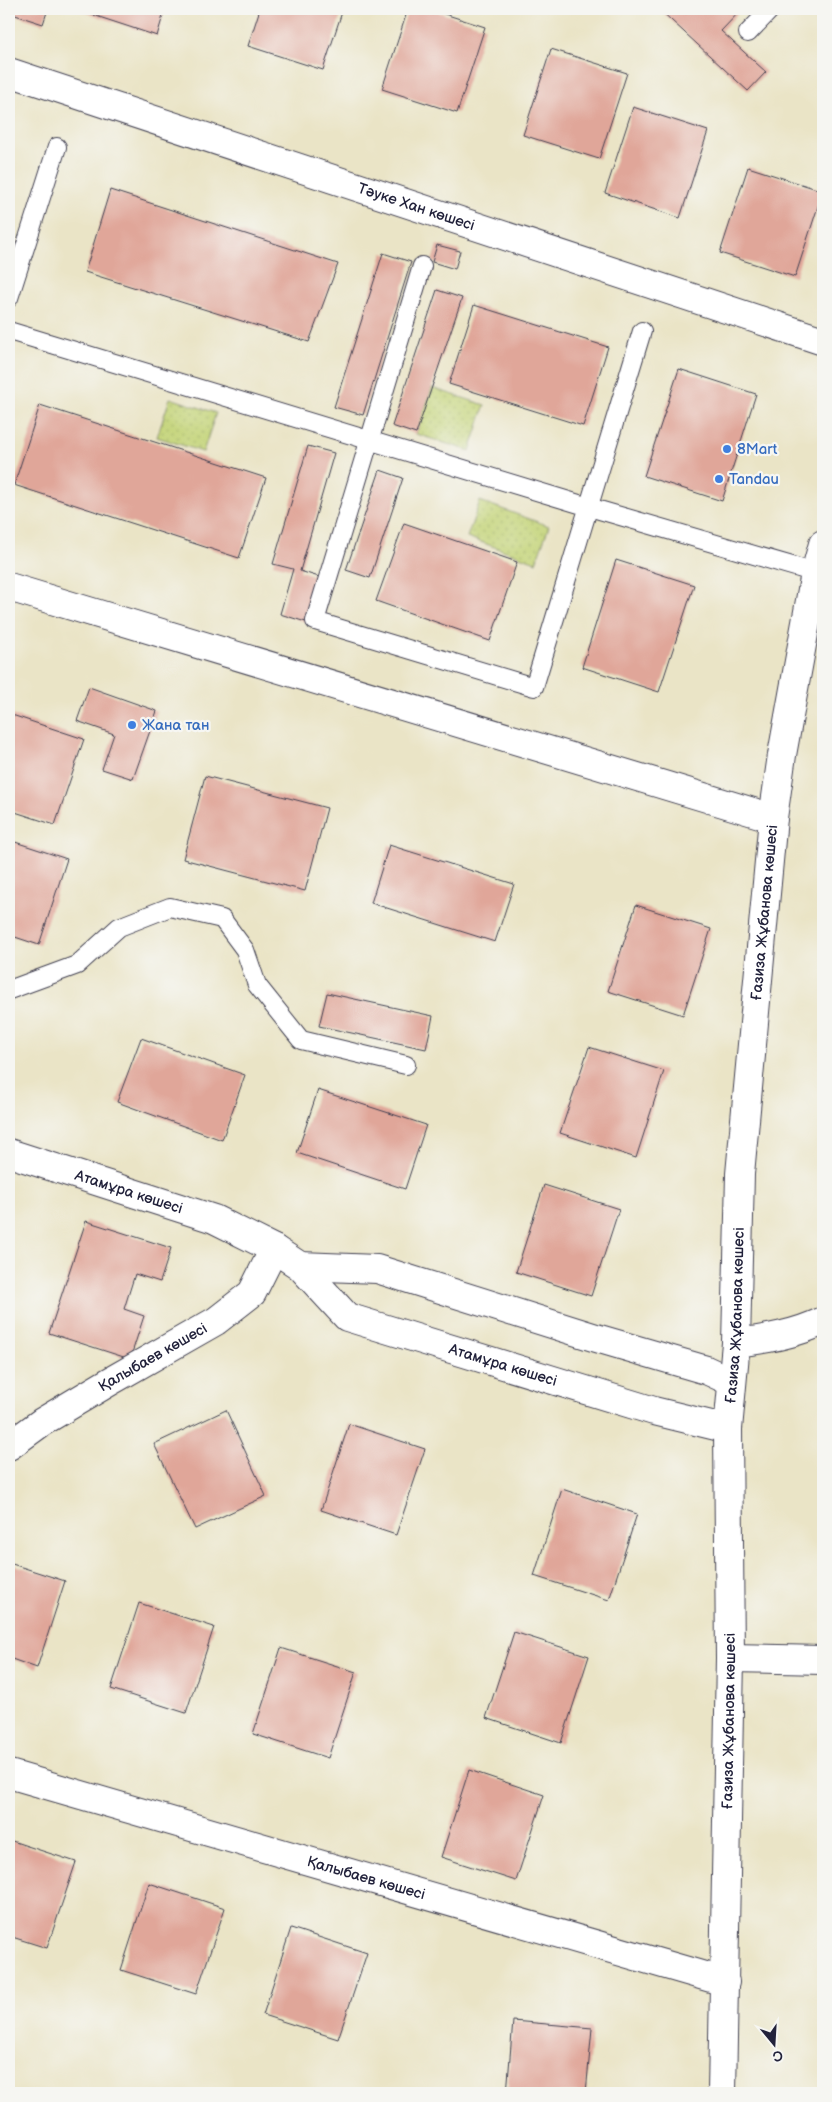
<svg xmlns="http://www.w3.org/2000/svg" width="832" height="2102" font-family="'Balsamiq Sans',sans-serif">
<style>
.green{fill:url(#green-dots);stroke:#727a58}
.building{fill:#e0a699}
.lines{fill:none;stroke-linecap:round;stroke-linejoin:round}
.service-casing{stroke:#403f50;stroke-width:20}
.minor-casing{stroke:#403f50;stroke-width:30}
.tertiary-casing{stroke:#403f50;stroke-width:30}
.service{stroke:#fff;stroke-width:18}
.minor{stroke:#fff;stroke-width:28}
.tertiary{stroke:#fff;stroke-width:28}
.shop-dot{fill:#3f7fe0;stroke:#f6f6f2;stroke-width:2}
.labels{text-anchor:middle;stroke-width:4.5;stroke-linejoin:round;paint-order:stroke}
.street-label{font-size:15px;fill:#22223b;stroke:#f6f6f2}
.shop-label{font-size:15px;fill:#366cbe;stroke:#f6f6f2;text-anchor:start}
</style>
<defs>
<pattern id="green-dots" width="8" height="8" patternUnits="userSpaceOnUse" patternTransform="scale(1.25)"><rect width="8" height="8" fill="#c2d375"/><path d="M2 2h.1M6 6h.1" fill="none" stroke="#a6b566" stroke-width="1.8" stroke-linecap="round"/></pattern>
</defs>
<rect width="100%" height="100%" fill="#f6f6f2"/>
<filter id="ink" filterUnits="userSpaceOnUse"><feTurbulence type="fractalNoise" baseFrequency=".02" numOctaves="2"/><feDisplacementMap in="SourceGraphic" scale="10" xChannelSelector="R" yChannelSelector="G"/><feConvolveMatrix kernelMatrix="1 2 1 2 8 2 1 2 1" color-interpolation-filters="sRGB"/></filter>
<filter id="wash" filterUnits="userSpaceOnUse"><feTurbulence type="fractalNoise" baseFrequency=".0096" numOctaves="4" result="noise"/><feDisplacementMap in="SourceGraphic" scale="20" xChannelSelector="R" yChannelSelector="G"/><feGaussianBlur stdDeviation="1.12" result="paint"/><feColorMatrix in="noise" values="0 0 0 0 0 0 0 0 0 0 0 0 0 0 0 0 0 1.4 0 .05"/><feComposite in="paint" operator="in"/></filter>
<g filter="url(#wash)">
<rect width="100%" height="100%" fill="#eae4c6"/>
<!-- green -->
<path class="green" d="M432,388l53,17 -15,46 -54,-17z
M170,398l46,15 -13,39 -46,-15z
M480,501l69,25 -13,36 -69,-25z"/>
<g id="blocks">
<!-- building -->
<path class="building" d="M9,9h39l-5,15 -34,-11z
M82,9h83l-8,27 -76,-25z
M260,9h83l-20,61 -75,-24z
M408,9h21l56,18 -28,86 -75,-24z
M659,9h83l-21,22 45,41 -18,19z
M551,49l76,24 -28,86 -76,-24z
M633,107l75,24 -28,87 -75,-25z
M748,167l75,24 -28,86 -75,-24z
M110,190l228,74 -29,78 -224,-70z
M437,245l23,6 -5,18 -23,-7z
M383,253l28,9 -48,153 -29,-8z
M437,290l25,8 -46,136 -24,-8z
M474,305l134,42 -25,79 -134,-42z
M679,369l77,25 -34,107 -78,-25z
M40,405l226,73 -27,80 -225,-73z
M308,446l26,7 -34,118 22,7 -13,45 -29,-9 13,-45 -20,-5z
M380,470l23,8 -33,100 -24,-8z
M404,523l113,39 -27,79 -114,-40z
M616,560l78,25 -35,107 -77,-25z
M89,687l68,24 -24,68 -31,-10 12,-35 -37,-13z
M9,714l75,25 -29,86 -46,-15z
M205,776l122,32 -22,83 -122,-32z
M9,840l58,19 -28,86 -30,-10z
M389,845l125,39 -19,58 -124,-39z
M636,905l75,24 -28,86 -75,-24z
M327,993l106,23 -7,33 -107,-23z
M141,1038l104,37 -23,65 -105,-38z
M589,1047l75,24 -28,87 -76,-25z
M318,1090l108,35 -21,64 -108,-36z
M544,1185l75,24 -28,87 -75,-24z
M86,1221l85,27 -11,34 -25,-8 -11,35 20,7 -14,43 -81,-26z
M226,1410l40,86 -71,33 -41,-85z
M349,1424l76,25 -29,86 -75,-25z
M562,1489l75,25 -28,86 -75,-24z
M9,1563l56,18 -28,87 -28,-10z
M139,1603l75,24 -28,86 -75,-24z
M514,1632l75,24 -28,87 -75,-25z
M281,1648l75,24 -28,86 -75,-24z
M469,1770l75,25 -28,86 -75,-24z
M9,1840l67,22 -29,86 -38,-12z
M149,1883l76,25 -29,86 -75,-24z
M291,1928l76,25 -29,86 -75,-24z
M513,2021l79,7 -6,65h-79z"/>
</g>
</g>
<g filter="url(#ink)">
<use href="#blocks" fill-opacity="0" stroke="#403f50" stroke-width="1"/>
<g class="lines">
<defs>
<path id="service" d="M748,33l23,-24
M422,266l-107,355 219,66 108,-356
M9,298l48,-151
M9,331l580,176 234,68
M9,990l68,-25 42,-38 51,-20 52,12 23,31 12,35 44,55 105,25"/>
<g id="minor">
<path id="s1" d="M9,72l814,269"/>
<path d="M9,587l764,231"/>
<path id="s2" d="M9,1153l205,66 60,30 26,17 47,51 307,94 74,18"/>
<path d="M300,1266l77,3 216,68 113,33 26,12"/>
<path d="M736,1343c31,-4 60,-9 87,-22"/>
<path id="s3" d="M9,1446l33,-24 67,-40 107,-61 36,-28 22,-44"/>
<path d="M730,1658l93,2"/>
<path id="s4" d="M9,1774l716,208"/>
</g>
<g id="tertiary">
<path id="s5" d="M722,2093l8,-435 -2,-229 8,-86 4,-169 33,-356 9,-63 33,-182 8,-29"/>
</g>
</defs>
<!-- service casing -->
<use href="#service" class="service-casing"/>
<!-- minor casing -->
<use href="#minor" class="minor-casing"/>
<!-- tertiary casing -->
<use href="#tertiary" class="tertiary-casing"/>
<!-- service -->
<use href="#service" class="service"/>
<!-- minor -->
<use href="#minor" class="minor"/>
<!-- tertiary -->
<use href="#tertiary" class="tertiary"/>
</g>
</g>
<!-- markers -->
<g class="shop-dot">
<circle cx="727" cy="449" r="5"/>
<circle cx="719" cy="479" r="5"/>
<circle cx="132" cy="725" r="5"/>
</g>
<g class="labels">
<!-- street labels -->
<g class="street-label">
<text dy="5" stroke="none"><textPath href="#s1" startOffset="429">Тәуке Хан көшесі</textPath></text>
<text dy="5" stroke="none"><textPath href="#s5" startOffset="1182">Ғазиза Жұбанова көшесі</textPath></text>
<text dy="5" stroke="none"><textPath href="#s2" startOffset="126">Атамұра көшесі</textPath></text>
<text dy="5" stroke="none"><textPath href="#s5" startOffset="778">Ғазиза Жұбанова көшесі</textPath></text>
<text dy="5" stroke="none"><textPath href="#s3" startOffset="169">Қалыбаев көшесі</textPath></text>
<text dy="5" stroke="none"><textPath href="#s2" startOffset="546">Атамұра көшесі</textPath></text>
<text dy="5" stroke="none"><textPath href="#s5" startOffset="372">Ғазиза Жұбанова көшесі</textPath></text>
<text dy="5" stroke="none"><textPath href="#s4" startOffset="372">Қалыбаев көшесі</textPath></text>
</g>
<!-- shop labels -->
<g class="shop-label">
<text x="737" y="454">8Mart</text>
<text x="729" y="484">Tandau</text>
<text x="142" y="730">Жана тан</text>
</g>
</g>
<!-- margin -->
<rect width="832" height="2102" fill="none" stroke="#f6f6f2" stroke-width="30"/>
<!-- north arrow -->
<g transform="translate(774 2044) rotate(162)" stroke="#f6f6f2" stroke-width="4" paint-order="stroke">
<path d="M0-4L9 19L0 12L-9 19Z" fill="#22223b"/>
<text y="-8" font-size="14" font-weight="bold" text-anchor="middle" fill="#22223b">С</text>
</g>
</svg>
